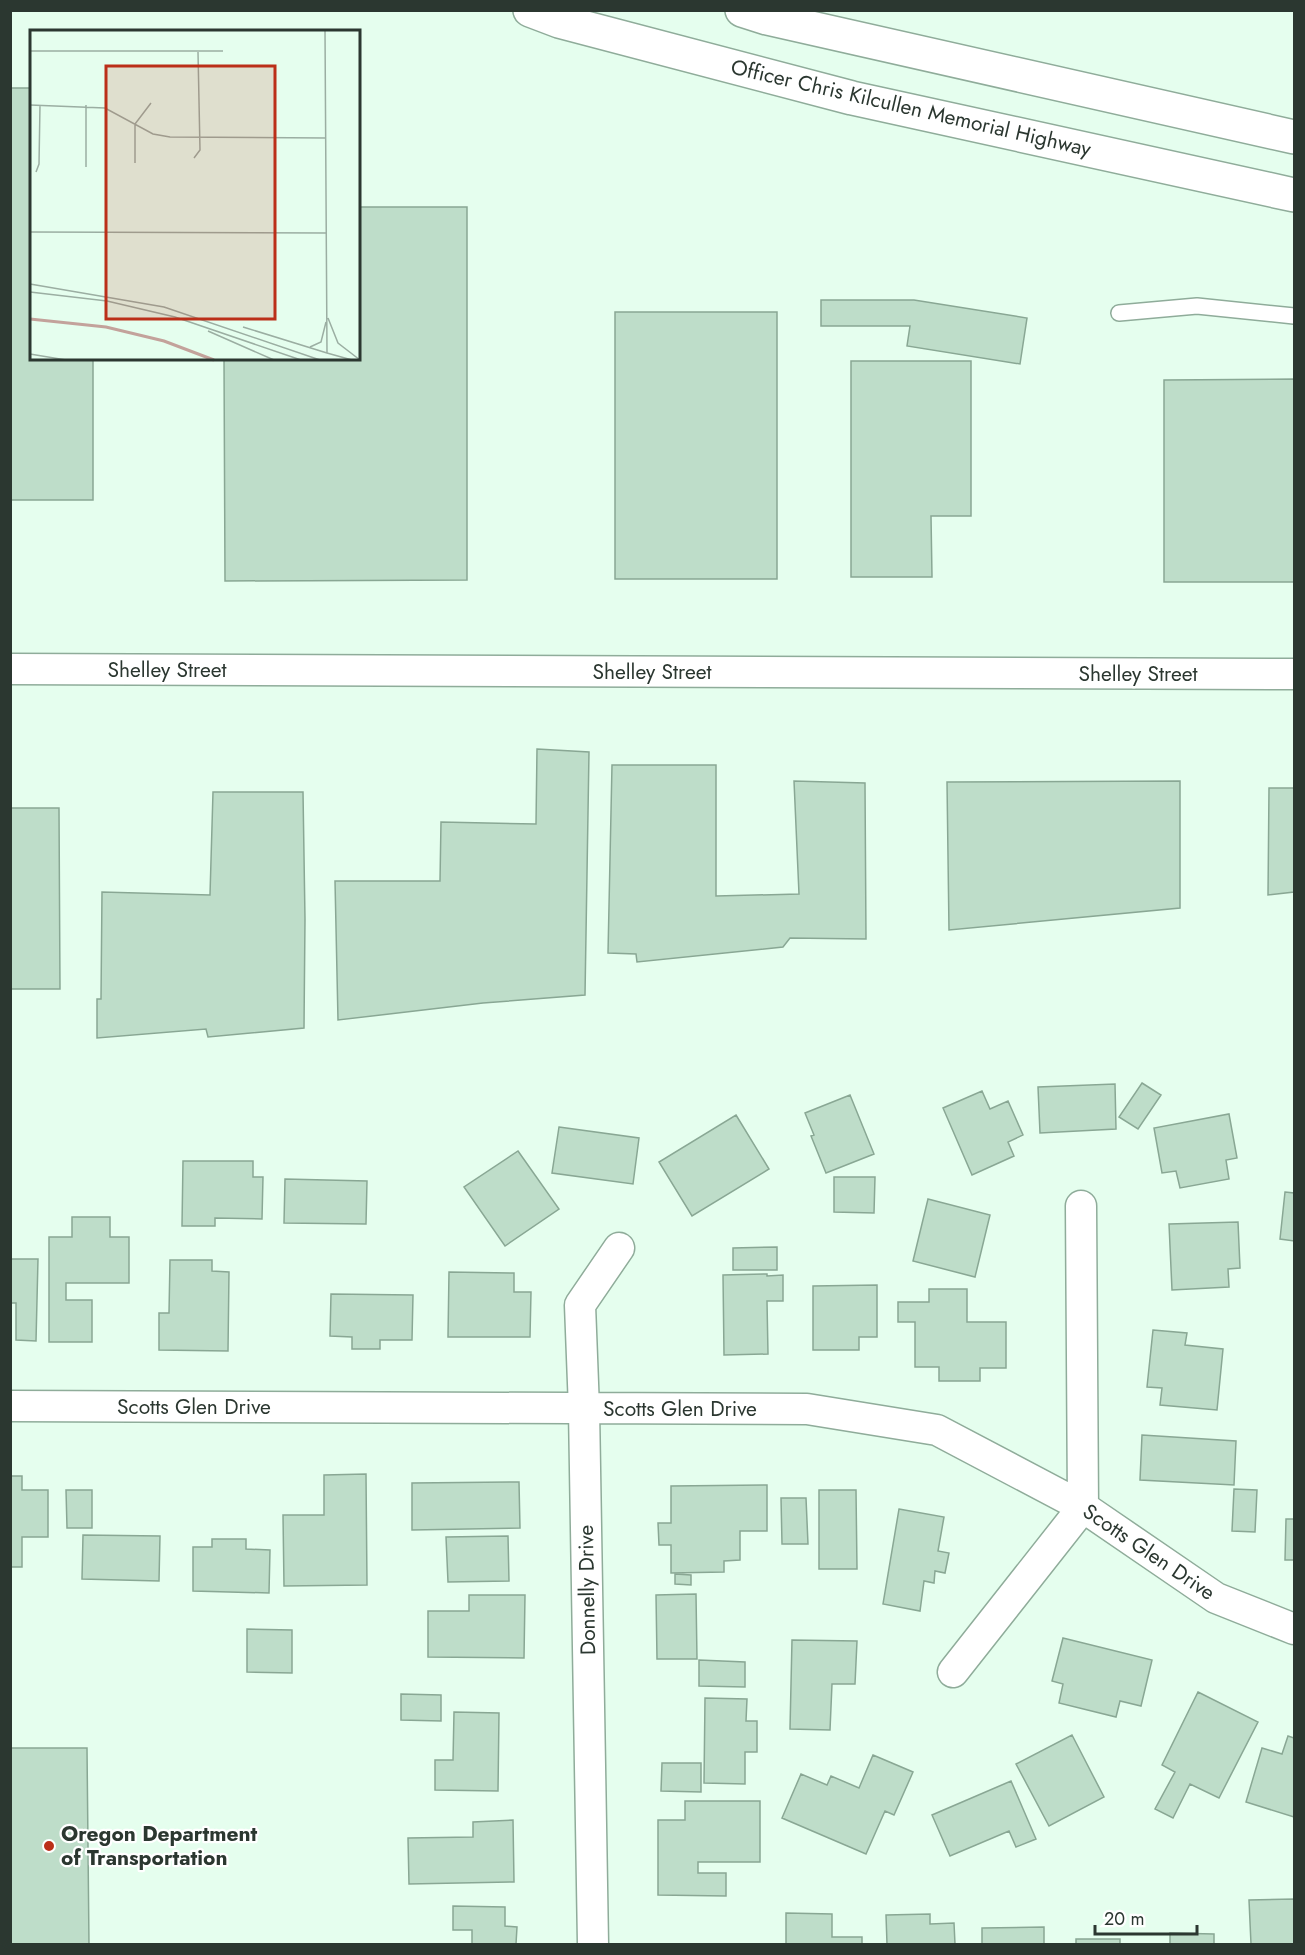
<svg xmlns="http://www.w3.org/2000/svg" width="1305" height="1955" font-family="Jost,sans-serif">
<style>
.building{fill:#beddc9;stroke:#89a794;stroke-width:1.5}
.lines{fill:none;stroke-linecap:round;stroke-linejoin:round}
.service-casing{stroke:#8fac9a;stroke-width:18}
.minor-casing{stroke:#8fac9a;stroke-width:33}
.motorway-casing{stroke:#8fac9a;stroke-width:36}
.service{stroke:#fff;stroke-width:15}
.minor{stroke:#fff;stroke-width:30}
.motorway{stroke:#fff;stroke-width:33}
.poi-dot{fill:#bb2f19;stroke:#fff;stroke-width:2}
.labels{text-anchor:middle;stroke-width:4.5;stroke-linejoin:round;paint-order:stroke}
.street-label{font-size:21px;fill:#2b3730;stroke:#fff}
.poi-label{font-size:21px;font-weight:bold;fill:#2b3730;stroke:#fff;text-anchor:start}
.inset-river{fill:none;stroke:#c3a29b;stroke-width:3}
.inset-road{fill:none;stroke:#9baea2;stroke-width:1.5}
.view{fill:#bb2f19;fill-opacity:0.15;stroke:#bb2f19;stroke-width:3}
.inset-edge{fill:none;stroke:#2b3730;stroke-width:3}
</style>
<rect width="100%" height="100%" fill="#e5feee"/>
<!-- building -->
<path class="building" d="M10,88h22v270h61v142h-83z
M358,207h109v373l-242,1 -1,-223h134z
M821,300h93l113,18 -7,46 -113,-18 3,-20h-89z
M615,312h162v267h-162z
M851,361h120v155h-40l1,61h-81z
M1294,379v203h-130v-202z
M537,749l52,3 -4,243 -102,8 -145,17 -3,-139h105l1,-59 95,2z
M612,765h104v131l83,-2 -5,-113 71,2 1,156 -76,-1 -7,9 -146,15 -1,-8 -28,-1z
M1180,781v127l-231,22 -2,-148z
M1269,788h25v104l-26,3z
M213,792h90l2,127 -1,109 -96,9 -2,-8 -109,9v-39h4l1,-107 108,3z
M10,808h49l1,181h-50z
M1142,1083l19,12 -23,34 -19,-12z
M1115,1084l1,45 -76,4 -2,-46z
M982,1091l8,18 18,-8 15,34 -15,7 6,14 -42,19 -29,-67z
M850,1095l24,59 -48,19 -15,-37 3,-1 -9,-22z
M1229,1114l8,44 -11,2 3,19 -49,9 -4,-17 -14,2 -8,-45z
M736,1115l33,54 -77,47 -33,-54z
M559,1127l80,11 -6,46 -81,-11z
M518,1151l41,58 -54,37 -41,-59z
M183,1161h70v16h10l-1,42 -47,-1v8h-33z
M834,1177h41l-1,36 -40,-1z
M285,1179l82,2 -1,43 -82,-1z
M1285,1192l9,1v48l-14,-2z
M928,1199l62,16 -15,62 -62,-16z
M72,1217h38v20h19v46h-63v17h26v42h-43v-105h23z
M1238,1222l2,46 -12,1 1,18 -57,3 -3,-66z
M777,1247v23h-44v-22z
M10,1259h28l-2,82 -20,-1v-37h-6z
M170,1260h42v11l17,1 -1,79 -69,-1v-37h10z
M449,1272l65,1v19h17l-1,45h-82z
M767,1274v2l16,-1v26h-16l1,53 -44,1 -1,-80z
M877,1285v52h-18v13h-46v-64z
M929,1289h38v33h39v46h-26v13h-41v-14h-24v-45h-17v-20h31z
M331,1294l82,1 -1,45h-32v9h-28v-12l-22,-1z
M1153,1330l34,3 -2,12 38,4 -6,61 -57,-5 2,-17 -15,-1z
M1142,1435l94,6 -2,44 -94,-5z
M366,1474l1,111 -83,1 -1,-71h41v-40z
M10,1476h12v14h26v47h-26v30h-12z
M519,1482l1,46 -108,2v-47z
M767,1485v46h-27v29l-16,1v11l-53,1v-28h-12l-1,-22h13v-37z
M1234,1489l23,1 -2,42 -23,-1z
M66,1490h26v38h-25z
M819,1490h37l1,79h-38z
M781,1498h25l2,46h-26z
M899,1509l45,8 -6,34 11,2 -4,20 -10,-2 -1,12 -10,-2 -4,30 -37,-7z
M1286,1519h8v41h-9z
M83,1535l77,1 -1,45 -77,-2z
M508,1536l1,45 -61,1 -2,-45z
M212,1539h34v10l24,1 -1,43 -76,-2v-44h19z
M675,1574l16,1v10l-16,-1z
M696,1594l1,65h-40l-1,-64z
M469,1595h56l-1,63 -96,-1v-46h41z
M247,1629l45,1v43l-45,-1z
M1063,1638l89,22 -11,46 -21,-5 -4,16 -57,-14 4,-19 -11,-3z
M792,1640l65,1 -2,43h-23l-2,46 -40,-1z
M699,1660l46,2v25l-46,-1z
M1198,1692l60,30 -39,76 -29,-14 -17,34 -18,-9 20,-37 -13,-7z
M401,1694l40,1v26l-40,-1z
M705,1698l42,1 -1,22h11v31h-12v32l-41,-1z
M454,1712l45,1 -1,78 -63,-1v-30h18z
M1072,1735l32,62 -55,29 -33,-62z
M1288,1736l6,2v79l-48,-15 16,-54 20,6z
M10,1748h77l2,196h-79z
M873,1755l40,17 -19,43 -9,-4 -19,43 -84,-36 19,-44 26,11 4,-9 28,12z
M662,1763h39v29l-40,-1z
M1011,1781l25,58 -20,8 -7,-16 -59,25 -18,-41z
M685,1801h75v61h-62v11h28v23l-68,-1v-75h27z
M513,1820l1,62 -105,2 -1,-46 65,-1v-15z
M1294,1899v45h-43l-2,-44z
M453,1906l52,1v19l12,1 -1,17h-44v-14h-19z
M786,1913l46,1v23h30v7h-76z
M930,1914v10l24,-1 1,21h-68l-1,-29z
M1044,1927v17h-62v-16z
M1170,1933l44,1v10h-44z
M1076,1939h44v5h-44z"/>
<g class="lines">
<defs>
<path id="service" d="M1119,313l78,-7 97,10"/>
<path id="minor" d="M10,669l1284,5
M10,1406l797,3 130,21 146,77 133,91 78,31
M953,1672l130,-165 -2,-301
M593,1944l-9,-535 -4,-104 39,-57"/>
<path id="motorway" d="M530,10l29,11 293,77 442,97
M742,10l25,8 527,119"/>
</defs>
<!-- service casing -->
<use href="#service" class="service-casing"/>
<!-- minor casing -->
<use href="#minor" class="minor-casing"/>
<!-- motorway casing -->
<use href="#motorway" class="motorway-casing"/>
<!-- service -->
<use href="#service" class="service"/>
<!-- minor -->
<use href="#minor" class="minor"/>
<!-- motorway -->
<use href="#motorway" class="motorway"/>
</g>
<!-- markers -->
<circle class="poi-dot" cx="49" cy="1846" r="6"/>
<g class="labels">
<!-- street labels -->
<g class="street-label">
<text transform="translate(911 108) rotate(13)" y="7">Officer Chris Kilcullen Memorial Highway</text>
<text x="167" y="677">Shelley Street</text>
<text x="652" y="679">Shelley Street</text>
<text x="1138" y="681">Shelley Street</text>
<text x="194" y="1414">Scotts Glen Drive</text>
<text x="680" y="1416">Scotts Glen Drive</text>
<text transform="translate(1149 1552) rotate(34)" y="7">Scotts Glen Drive</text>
<text transform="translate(587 1590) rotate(-91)" y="7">Donnelly Drive</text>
</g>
<!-- poi labels -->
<g class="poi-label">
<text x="61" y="1841">Oregon Department<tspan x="61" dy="24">of Transportation</tspan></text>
</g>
</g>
<!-- overview -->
<g transform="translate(30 30)">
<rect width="330" height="330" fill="#e5feee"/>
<path class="inset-river" d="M0,289l76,8 58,14 50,19"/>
<path class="inset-road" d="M295,0l2,323M0,21h193M0,75l75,3 48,26 17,3 156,1M164,128l6,-8 -2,-98M105,133v-39l16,-21M56,137v-62M6,142l3,-8 1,-59M0,202l296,1M0,254l134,23 156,53M0,262l77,9 68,16 126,43M298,288l10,25 22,17M213,297l84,26M178,301l66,29M280,317l11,-5 5,-20M297,323l25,7M0,324l36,6"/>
<path class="view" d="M76,36h169v253h-169z"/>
<rect width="330" height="330" class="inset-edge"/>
</g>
<!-- border -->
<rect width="1305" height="1955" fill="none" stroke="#2b3730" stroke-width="24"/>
<!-- scale -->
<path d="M1095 1925v9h102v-9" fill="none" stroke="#2b3730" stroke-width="3"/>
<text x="1104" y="1925" font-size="18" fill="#2b3730" stroke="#ffffff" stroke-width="4.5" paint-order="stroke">20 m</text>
</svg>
